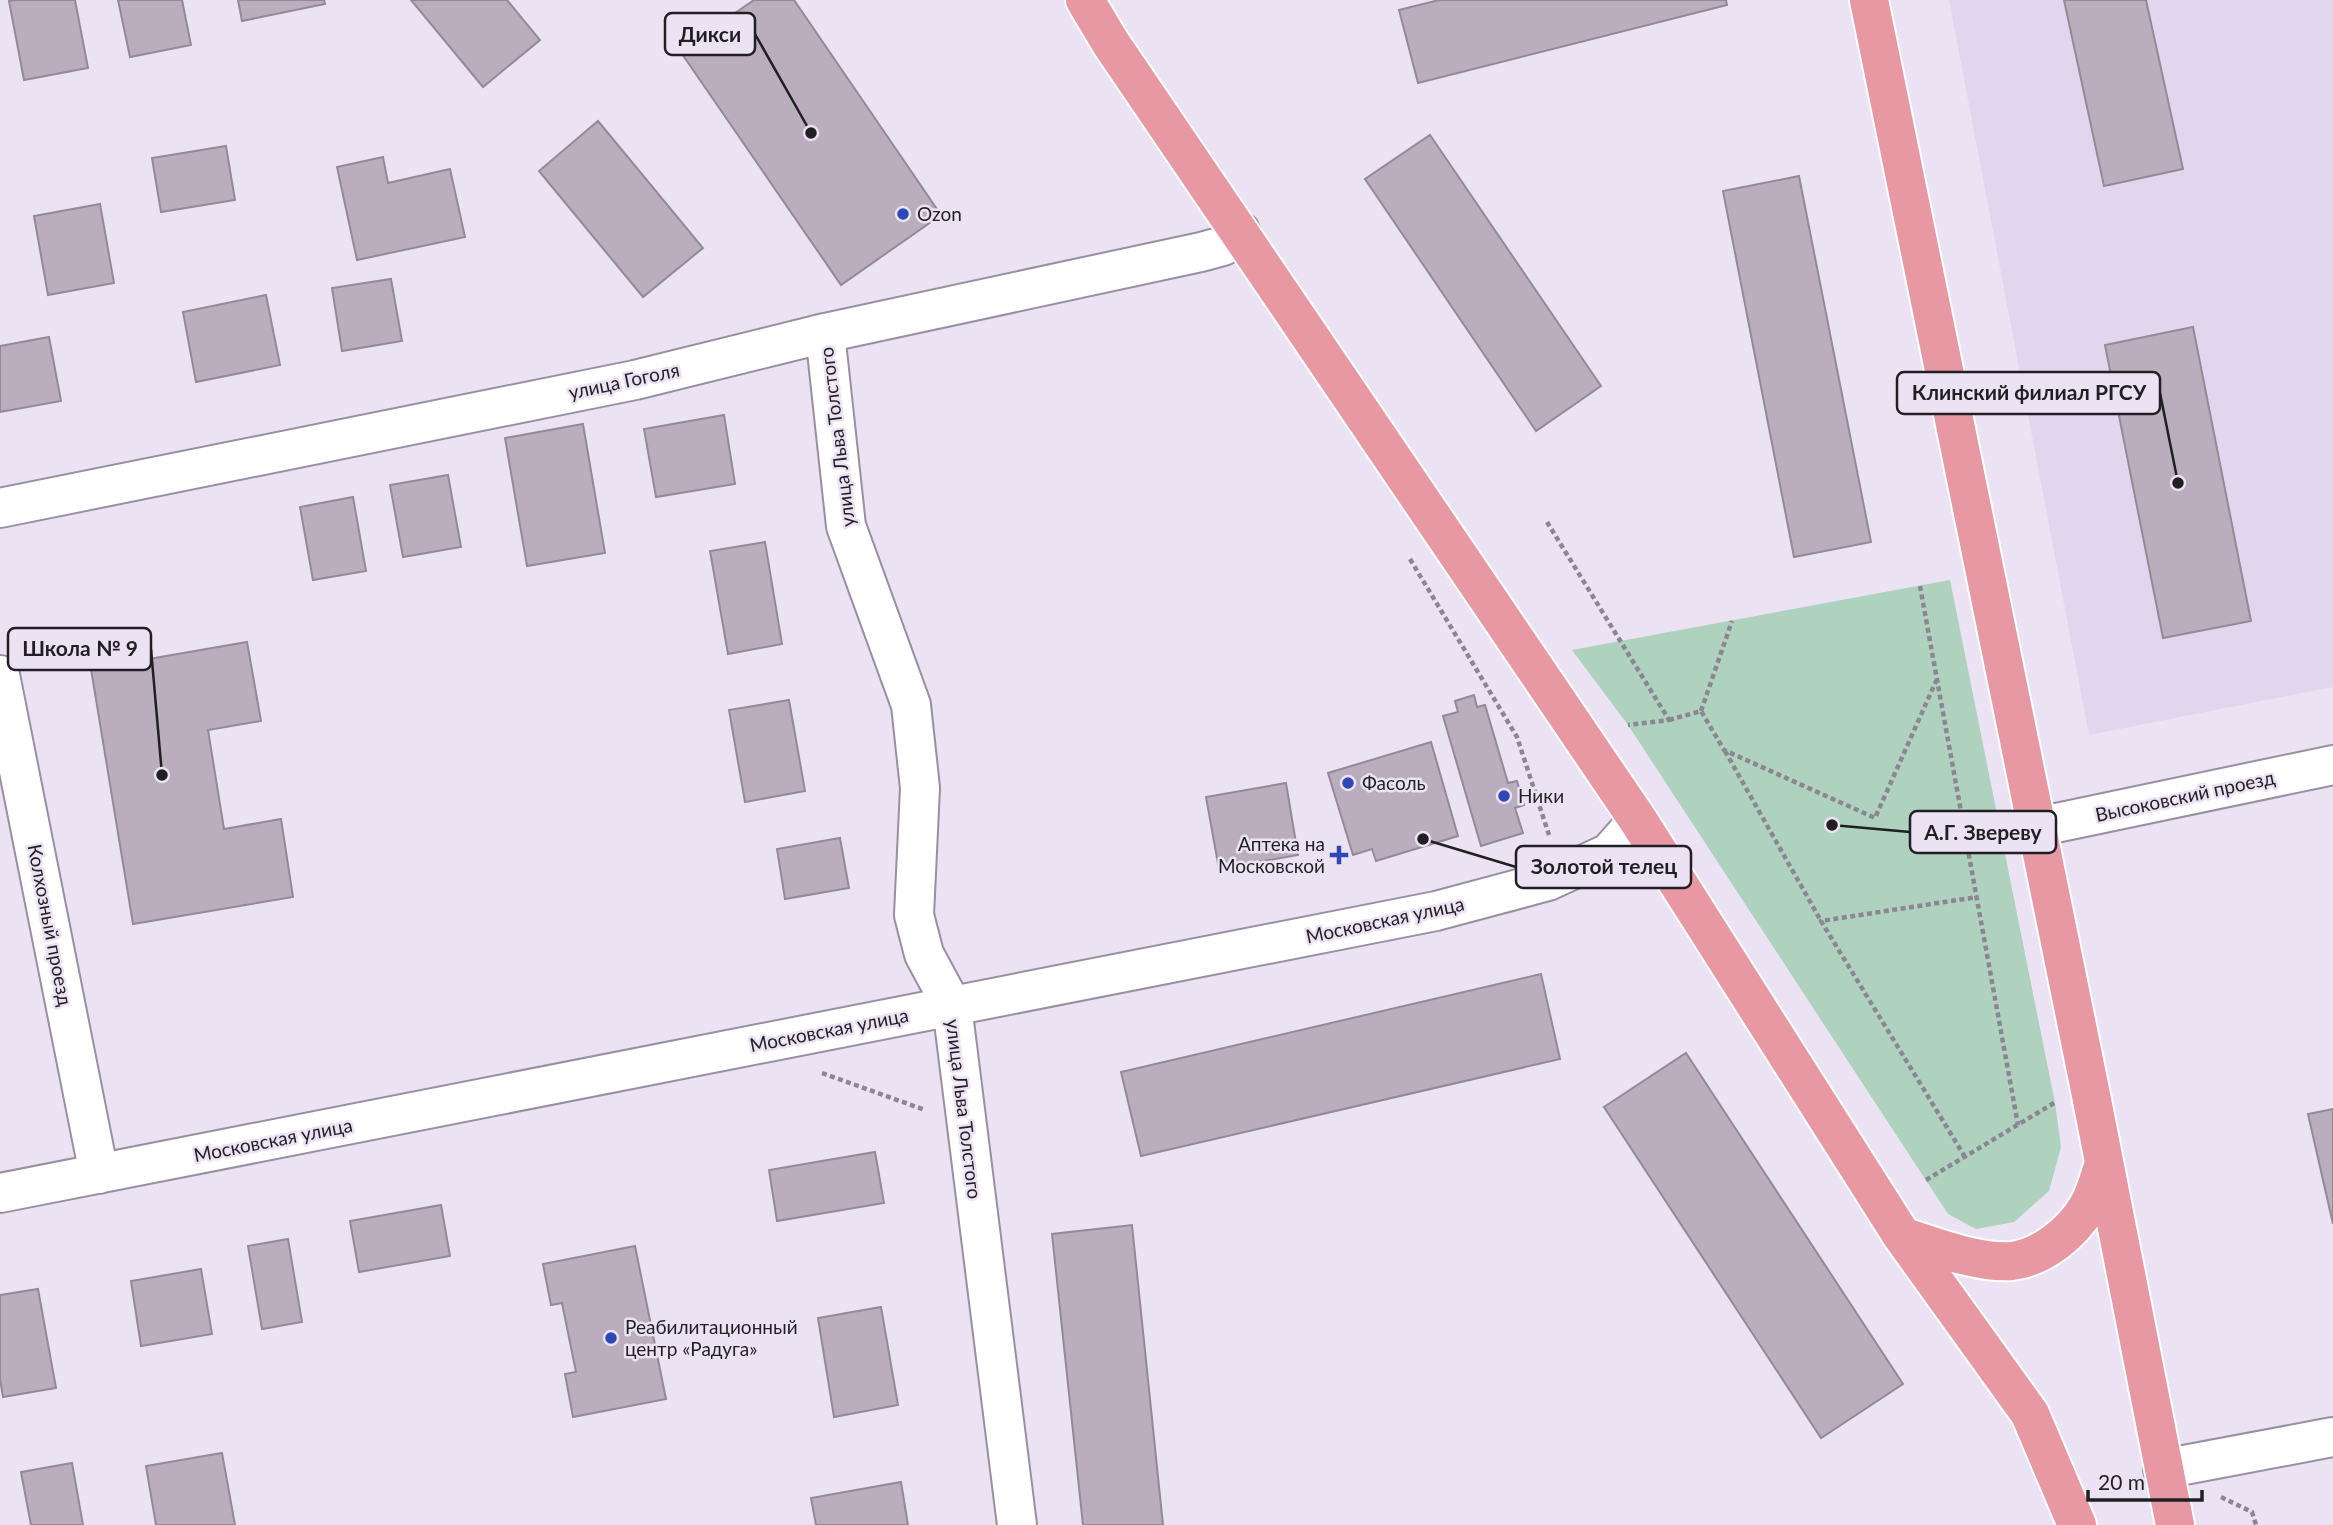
<svg xmlns="http://www.w3.org/2000/svg" width="2333" height="1525" font-family="Lato,sans-serif">
<style>
.built{fill:#e2d6ef}
.green{fill:#aed2be}
.building{fill:#baaebe;stroke:#948998;stroke-width:2}
.lines{fill:none;stroke-linecap:round;stroke-linejoin:round}
.street-casing{stroke:#9890a0;stroke-width:42}
.highway-casing{stroke:#fff;stroke-width:42}
.path{stroke:#8c8592;stroke-width:4.5;stroke-dasharray:5 3.5;stroke-linecap:butt}
.street{stroke:#fff;stroke-width:38}
.highway{stroke:#e898a2;stroke-width:38}
.poi-dot{fill:#2f48b9;stroke:#ebe2f4;stroke-width:2.5}
.labels{text-anchor:middle;stroke-width:5;stroke-linejoin:round;paint-order:stroke}
.poi-label{font-size:19px;fill:#211e24;stroke:#ebe2f4;text-anchor:start}
.street-label{font-size:19px;fill:#211e24;stroke:#ebe2f4}
.leader{fill:none;stroke:#211e24;stroke-width:2.5}
.callout-dot{fill:#211e24;stroke:#ebe2f4;stroke-width:2.5}
.callout{fill:#ebe2f4;stroke:#211e24;stroke-width:2.5}
.callout-label{font-size:21px;text-anchor:middle;font-weight:bold;fill:#211e24}
</style>
<rect width="100%" height="100%" fill="#ebe2f4"/>
<!-- built -->
<path class="built" d="M1949,0h384v687l-244,48z"/>
<!-- green -->
<path class="green" d="M1950,580l105,523 6,44 -12,44 -35,31 -38,7 -28,-15 -320,-489 -56,-75z"/>
<!-- building -->
<path class="building" d="M16,0h59l13,68 -64,12 -15,-79z
M118,0h64l9,45 -61,12z
M238,0h86l1,4 -83,17z
M411,0h96l33,40 -57,47z
M754,0h40l147,215 -100,70 -161,-234z
M1439,0h287l1,5 -309,78 -19,-73z
M2064,0h82l37,169 -79,17z
M598,121l105,127 -60,49 -104,-126z
M1430,135l171,251 -65,45 -171,-252z
M226,146l9,54 -74,12 -9,-54z
M383,157l5,26 62,-14 15,68 -108,23 -20,-93z
M1799,176l72,366 -77,15 -71,-366z
M100,204l14,79 -66,12 -14,-79z
M391,279l11,62 -60,10 -10,-63z
M266,295l14,70 -84,17 -13,-70z
M2193,327l58,294 -88,17 -58,-293z
M49,337l12,64 -61,11v-66z
M724,415l11,69 -79,13 -12,-68z
M583,424l22,129 -78,13 -22,-128z
M448,475l13,72 -58,10 -13,-72z
M353,497l13,74 -53,9 -13,-73z
M765,542l17,102 -54,10 -18,-103z
M247,642l14,79 -53,9 16,99 57,-10 12,78 -160,27 -42,-255z
M1474,695l3,12 8,-2 23,78 9,-2 7,24 -9,3 8,25 -42,13 -38,-130 15,-4 -3,-11z
M789,700l16,91 -60,11 -16,-92z
M1431,742l27,94 -82,25 -4,-12 -19,6 -25,-82z
M1286,783l12,72 -79,14 -13,-72z
M840,838l9,50 -64,11 -8,-50z
M1541,974l19,85 -419,97 -20,-84z
M1686,1053l217,331 -82,54 -217,-331z
M2333,1109v115l-25,-110z
M875,1152l9,51 -107,18 -8,-51z
M441,1205l9,51 -91,16 -9,-51z
M1132,1225l31,300h-80l-31,-291z
M288,1239l14,83 -40,7 -14,-83z
M635,1246l31,153 -93,18 -8,-43 11,-2 -14,-69 -11,2 -8,-41z
M201,1269l11,65 -71,12 -10,-65z
M38,1289l18,99 -53,9 -3,-18v-84z
M881,1307l17,98 -64,12 -16,-99z
M222,1453l13,72h-79l-10,-59z
M72,1463l11,62h-52l-10,-53z
M901,1482l7,43h-92l-5,-27z"/>
<g class="lines">
<defs>
<path id="street" d="M825,333l21,193 65,179 9,83 -6,127 10,39 28,52 65,519
M0,508l635,-128 190,-47 376,-81 22,-6 17,-15
M0,675l99,499
M2037,827l296,-62
M0,1193l1436,-282 112,-30 61,-28 29,-33
M2163,1469l170,-32"/>
<path id="highway" d="M1085,0l25,42 528,778 264,416 128,178 47,111
M1869,0l222,1095 84,430
M1902,1236c30,10 78,28 110,25 31,-4 61,-29 76,-55 7,-12 11,-27 15,-40"/>
</defs>
<!-- street casing -->
<use href="#street" class="street-casing"/>
<!-- highway casing -->
<use href="#highway" class="highway-casing"/>
<!-- path -->
<path class="path" d="M1547,522l122,198 -41,5
M1410,559l107,178 32,98
M1920,586l98,539
M1701,711l31,-90
M1669,720l32,-9 23,39 151,68 62,-139
M1725,751l96,170
M822,1073l103,37
M1965,1157l-144,-236 156,-24
M1926,1180l128,-77
M2221,1497l31,15 4,13"/>
<!-- street -->
<use href="#street" class="street"/>
<!-- highway -->
<use href="#highway" class="highway"/>
</g>
<!-- markers -->
<g class="poi-dot">
<circle cx="903" cy="214" r="7"/>
<circle cx="1348" cy="783" r="7"/>
<circle cx="1504" cy="796" r="7"/>
<path d="M1335.5 844.5h7v7h7v7h-7v7h-7v-7h-7v-7h7z"/>
<circle cx="611" cy="1338" r="7"/>
</g>
<g class="labels">
<!-- poi labels -->
<g class="poi-label">
<text x="917" y="221">Ozon</text>
<text x="1362" y="790">Фасоль</text>
<text x="1518" y="803">Ники</text>
<text x="1325" y="851" text-anchor="end">Аптека на<tspan x="1325" dy="22">Московской</tspan></text>
<text x="625" y="1334">Реабилитационный<tspan x="625" dy="22">центр «Радуга»</tspan></text>
</g>
<!-- street labels -->
<g class="street-label">
<text transform="translate(624 381) rotate(-12)" y="7">улица Гоголя</text>
<text transform="translate(837 437) rotate(-97)" y="7">улица Льва Толстого</text>
<text transform="translate(2185 796) rotate(-12)" y="7">Высоковский проезд</text>
<text transform="translate(1385 920) rotate(-12)" y="7">Московская улица</text>
<text transform="translate(50 925) rotate(79)" y="7">Колхозный проезд</text>
<text transform="translate(829 1030) rotate(-11)" y="7">Московская улица</text>
<text transform="translate(964 1109) rotate(83)" y="7">улица Льва Толстого</text>
<text transform="translate(273 1140) rotate(-11)" y="7">Московская улица</text>
</g>
</g>
<!-- callouts -->
<path class="leader" d="M811 133L755 34M2178 483L2160 393M162 775L151 649M1832 825L1910 832M1423 839L1516 867"/>
<g class="callout-dot">
<circle cx="811" cy="133" r="7"/>
<circle cx="2178" cy="483" r="7"/>
<circle cx="162" cy="775" r="7"/>
<circle cx="1832" cy="825" r="7"/>
<circle cx="1423" cy="839" r="7"/>
</g>
<g class="callout">
<rect x="665" y="13" width="90" height="42" rx="7"/>
<rect x="1897" y="372" width="263" height="42" rx="7"/>
<rect x="8" y="628" width="143" height="42" rx="7"/>
<rect x="1910" y="811" width="146" height="42" rx="7"/>
<rect x="1516" y="846" width="175" height="42" rx="7"/>
</g>
<g class="callout-label">
<text x="710" y="42">Дикси</text>
<text x="2029" y="400">Клинский филиал РГСУ</text>
<text x="80" y="656">Школа № 9</text>
<text x="1983" y="840">А.Г. Звереву</text>
<text x="1604" y="874">Золотой телец</text>
</g>
<!-- scale -->
<path d="M2088 1490v10h114v-10" fill="none" stroke="#211e24" stroke-width="3.5"/>
<text x="2098" y="1490" font-size="21" fill="#211e24" stroke="#ebe2f4" stroke-width="5" paint-order="stroke">20 m</text>
</svg>
